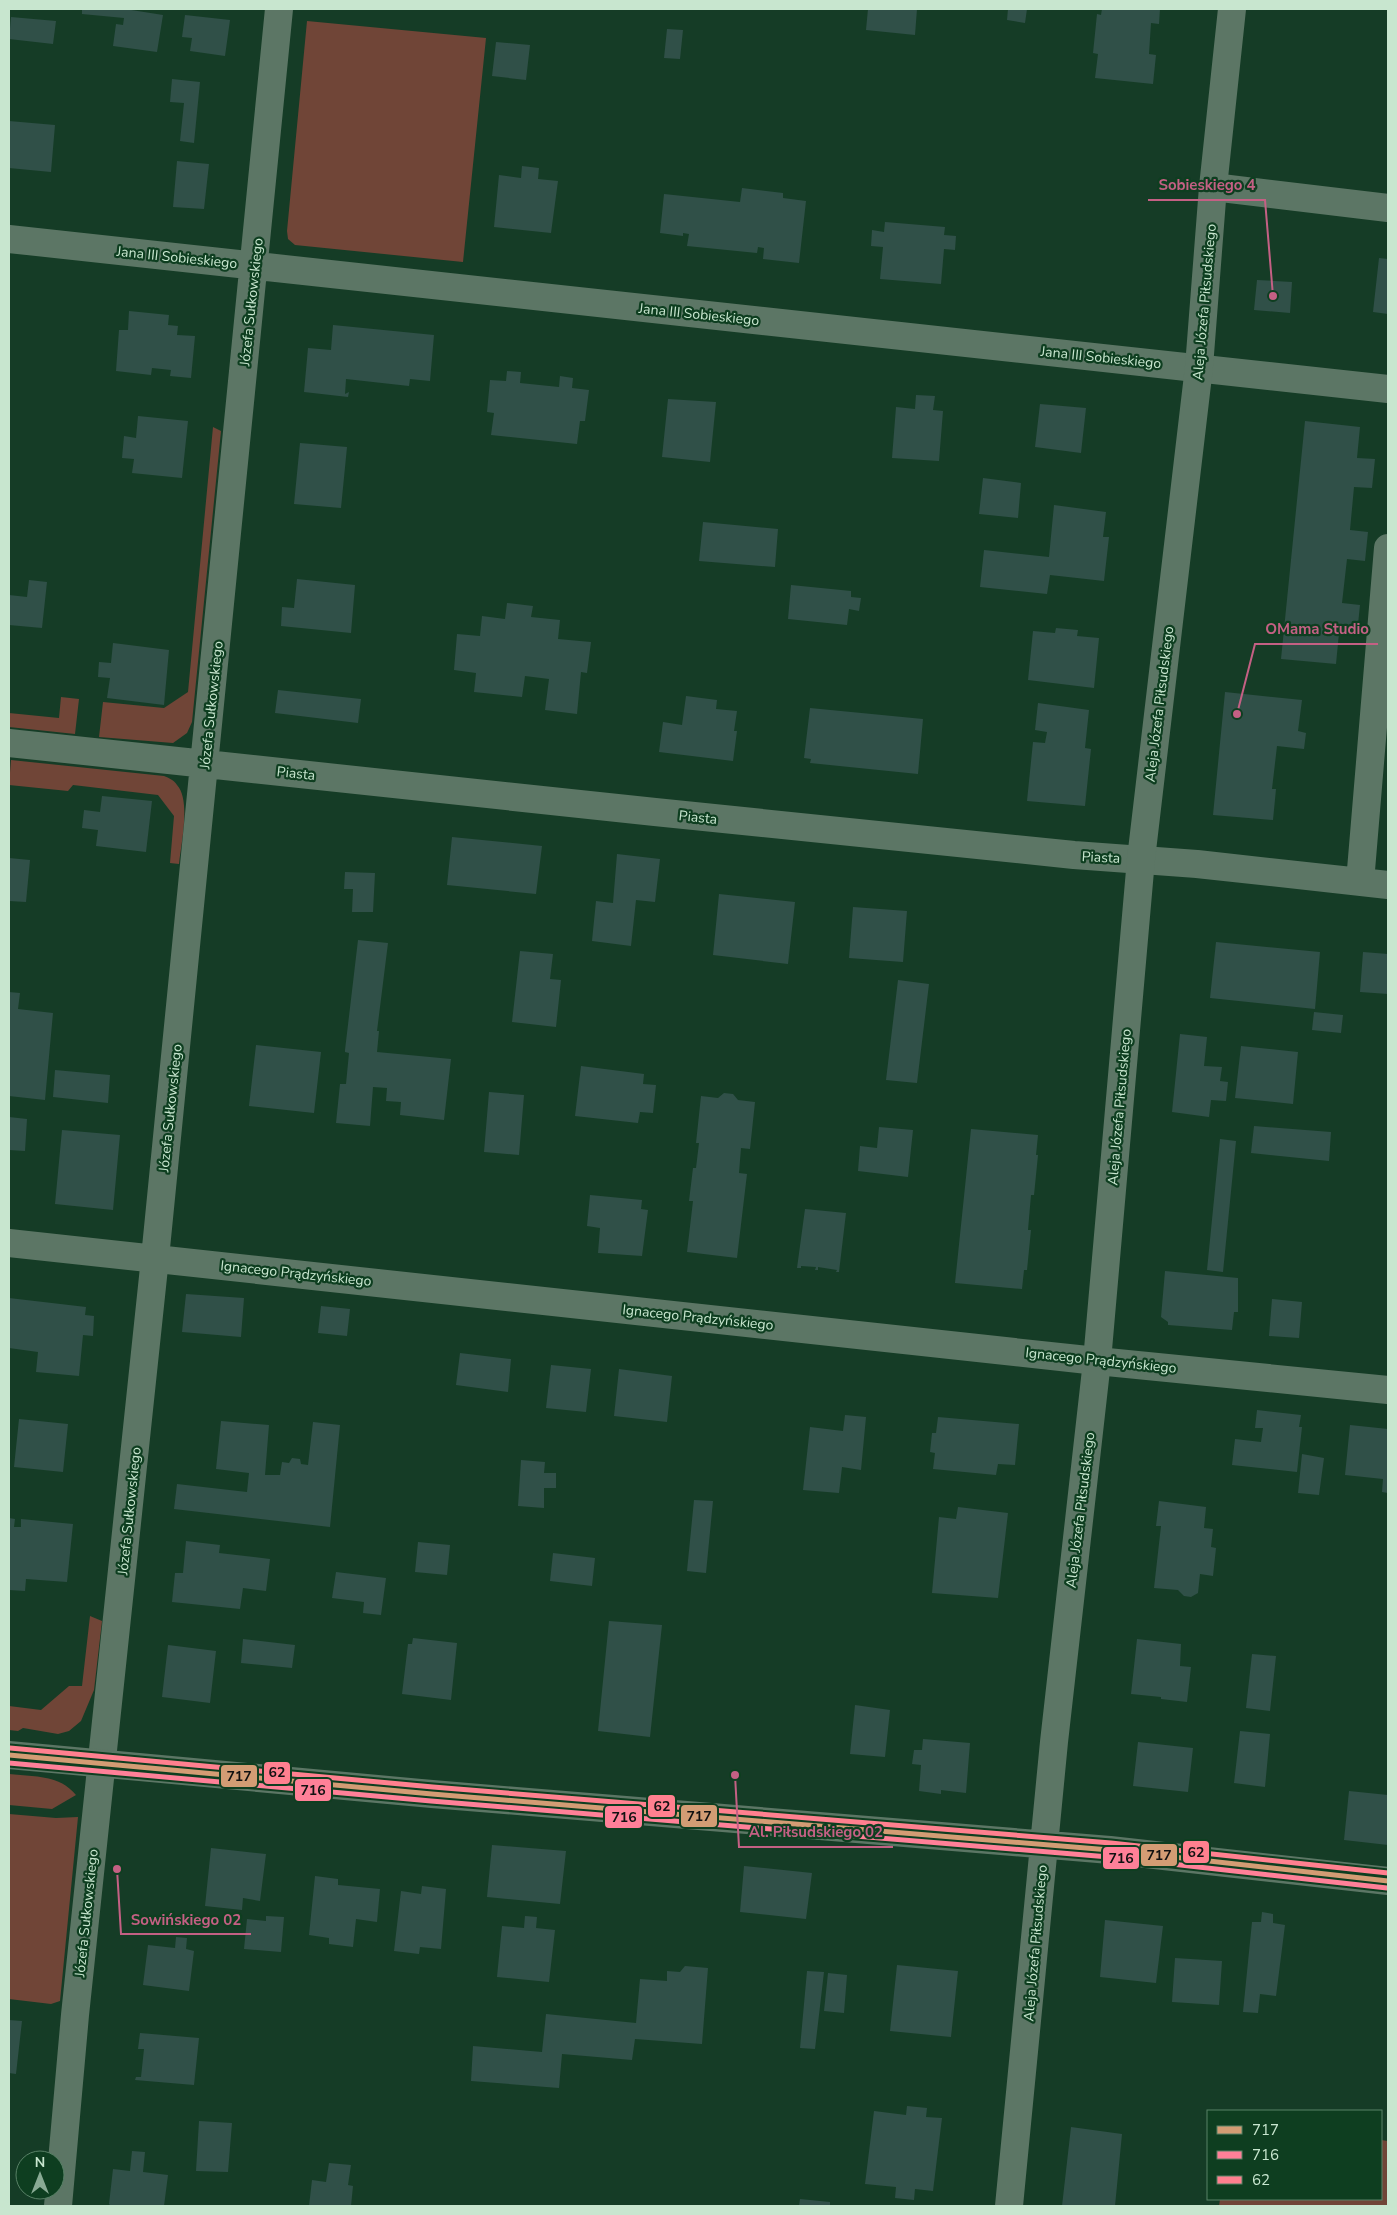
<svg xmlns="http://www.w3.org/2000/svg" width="1397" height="2215" font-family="'Nunito Sans',sans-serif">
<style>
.green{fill:#704537}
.building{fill:#305048}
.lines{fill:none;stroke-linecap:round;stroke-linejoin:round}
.minor{stroke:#5c7665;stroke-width:28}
.tertiary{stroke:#5c7665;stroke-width:28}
.bus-1-casing{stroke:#0e3e20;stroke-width:9}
.bus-2-casing{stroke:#0e3e20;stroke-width:9}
.bus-3-casing{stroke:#0e3e20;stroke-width:9}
.bus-1{stroke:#d39c74;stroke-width:5}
.bus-2{stroke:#ff8098;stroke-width:5}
.bus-3{stroke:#ff808f;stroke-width:5}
.labels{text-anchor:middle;stroke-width:4.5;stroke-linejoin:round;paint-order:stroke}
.street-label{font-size:14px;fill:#c8e6cf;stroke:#0e3e20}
.leader{fill:none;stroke:#c46084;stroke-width:2}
.callout-dot{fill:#c46084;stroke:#0e3e20;stroke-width:2}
.callout-label{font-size:15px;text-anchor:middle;font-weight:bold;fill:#c46084;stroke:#0e3e20;stroke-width:4.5;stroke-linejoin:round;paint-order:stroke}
.line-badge{stroke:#0e3e20;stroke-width:2}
.pale-badge-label{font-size:14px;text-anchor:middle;font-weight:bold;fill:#111}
</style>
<rect width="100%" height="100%" fill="#153c26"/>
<!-- green -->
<path class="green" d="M307,21l179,17 -23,224 -168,-17 -7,-6 -1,-8z
M213,427l8,4 -29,291 -5,11 -14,10 -74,-6 4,-35 61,6 24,-16z
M61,697l18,2 -4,35 -66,-7v-14l50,5z
M11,760l153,16c5,2 10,4 13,9 14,15 4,59 2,79l-9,-1 4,-47 -16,-21 -85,-10 -5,6 -59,-6z
M90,1616l12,5 -8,69 -13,31 -12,10 -11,3 -35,-6 -5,3 -9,-1v-24l32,4 28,-24h13z
M9,1774c24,3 50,0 67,21l-24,14 -43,-4z
M9,1814l47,4 22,-1 -18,184 -9,3 -42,-5z
M1381,2140l7,1v65h-169l1,-7h161z"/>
<!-- building -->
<path class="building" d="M82,9h43l38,6 -6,37 -44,-6 3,-22 7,1 1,-7 -42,-4z
M868,9h49l-2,26 -49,-5z
M1008,9h19l-2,14 -18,-3z
M1102,9h58l-1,15 -8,-1 -2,31 7,1 -3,29 -58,-6 3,-24 -5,-1 4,-39 4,1z
M185,15l45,5 -5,36 -35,-5 2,-13 -10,-1z
M11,17l45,4 -3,23 -44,-5z
M667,29l16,1 -3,29 -16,-1z
M496,42l34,3 -4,35 -34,-4z
M172,79l28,3 -6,61 -14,-2 4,-38 -14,-1z
M9,121l46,4 -4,47 -42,-4z
M177,161l32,3 -5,45 -31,-2z
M522,166l17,2 -1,11 20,2 -7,52 -57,-6 5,-52 22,3z
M742,188l41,5v5l23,3 -7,62 -36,-4 1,-11 -6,-1 -1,6 -70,-7 2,-12 -6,-1v3l-23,-3 4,-39 76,8z
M885,222l60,5 -1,8 12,1 -1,14 -11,-1 -3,35 -61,-5 3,-32 -12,-1 1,-16 12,2z
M1379,258l9,1v55l-15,-2z
M1257,280l35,2 -2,31 -36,-3z
M129,311l40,4 -1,10 10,1 -1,9 18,1 -4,42 -21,-2 1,-6 -19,-2 -1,7 -35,-4 3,-41h9z
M333,325l101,10 -4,46 -20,-2 -1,7 -63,-7 -1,15 4,-2 -1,5 -44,-5 4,-44 23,2z
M507,371l14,1 -1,11 39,4 1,-11 13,2 -1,10 17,2 -4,31h-5l-3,23 -86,-9 3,-22 -7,-1 3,-32 16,1z
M916,395l19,1 -2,14 10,1 -4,50 -47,-3 4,-51 19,2z
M668,399l48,3 -6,60 -48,-5z
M1040,404l46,4 -5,45 -46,-6z
M138,416l50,5 -6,57 -50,-5 2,-14 -12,-1 2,-22 12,2z
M1305,421l55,6 -3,31 18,1 -3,29 -18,-1 -4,43 18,2 -3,29 -18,-2 -5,44 18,2 -3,29 -18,-1 -3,31 -55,-5z
M300,443l47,4 -6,61 -47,-4z
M983,478l38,5 -3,35 -39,-4z
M1054,505l52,7 -3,25h6l-5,44 -54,-6 -3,19 -67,-7 4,-37 65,7z
M703,522l75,7 -3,38 -76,-6z
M297,579l58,6 -4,48 -70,-7 1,-19 12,1z
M29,580l18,2 -5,46 -33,-3v-30l18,2z
M791,585l60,6v6l10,1 -2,13 -10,-2 -2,16 -59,-6z
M507,603l26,3 -2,11 29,3 -2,19 33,3 -4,31 -6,-1 -4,42 -32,-4 4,-31 -24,-3 -3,21 -48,-5 2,-19 -22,-3 3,-36 23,2 2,-20 23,3z
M1056,628l22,2 -1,6 22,2 -5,50 -66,-8 5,-49 22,2z
M113,643l56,7 -5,55 -57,-7 3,-20 -12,-1 1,-15 12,1z
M278,690l83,9 -3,24 -83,-10z
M1225,692l77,8 -4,31 8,2 -2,16 -27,-3 -5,43h4l-3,31 -60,-5z
M686,696l31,4 -1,9 21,2 -3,20h3l-4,30 -74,-9 4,-30 19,3z
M1038,703l51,7 -4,38 6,1 -6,57 -58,-5 6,-59 12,1 2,-11 -12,-2z
M810,708l113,11 -5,55 -108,-11 1,-4 -7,-1z
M102,796l50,5 -6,51 -50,-6 2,-16 -16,-2 2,-18 16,2z
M452,837l90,9 -6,48 -89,-9z
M617,854l43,5 -5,43 -19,-2 -5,46 -39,-5 4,-40 17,2z
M9,858l21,2 -4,42 -17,-1z
M345,872l30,1 -2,39h-21l1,-23h-9z
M719,894l76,8 -7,62 -75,-9z
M853,907l54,4 -4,51 -54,-4z
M358,940l30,3 -11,88h2l-2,21 74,7 -7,61 -44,-5 1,-13 -15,-1 1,-13 -14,-1 -3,39 -34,-3 4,-39h6l3,-31 -4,-1v-2z
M1216,942l104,10 -5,57 -105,-11z
M520,951l33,3 -3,25 11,1 -5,47 -44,-5z
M1363,952l25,2v40l-28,-2z
M898,980l31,4 -12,99 -31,-3z
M9,992l11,1 -2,16 35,4 -8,87 -36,-4z
M1314,1012l29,3 -2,18 -29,-3z
M1180,1034l27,3 -3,29 18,1 -2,14 8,1 -2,19 -15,-1 -2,17 -37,-5z
M256,1045l65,7 -7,61 -65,-7z
M1241,1046l57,6 -5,52 -58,-6z
M581,1066l63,8 -1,10 13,1 -3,28 -13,-1 -2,11 -63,-7z
M55,1070l55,5 -2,28 -55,-6z
M489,1092l35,3 -5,60 -35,-3z
M724,1093l9,1 5,6 17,2 -5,47 -9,-1 -2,25 8,1 -10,84 -50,-6 6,-51h-4l4,-33h3l3,-25h-3l5,-47 17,2z
M9,1117l18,2 -2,32 -16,-1z
M1254,1126l77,6 -2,29 -78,-8z
M879,1127l34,3 -5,47 -50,-6 2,-25 17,2z
M971,1129l67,6 -2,20h2l-4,40h-3l-3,35h3l-4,40h-3l-2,19 -67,-6z
M62,1130l58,5 -7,75 -58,-6z
M1220,1139l16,2 -13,131 -16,-2z
M590,1195l52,5 -1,9 7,1 -6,46 -44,-3 2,-25 -13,-2z
M805,1209l41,4 -7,59h-3l1,-2 -19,-3v3h-3l1,-3 -15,-1v2h-4z
M1165,1271l73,7v34h-4l-2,18 -64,-5v-3l-7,-5z
M186,1294l58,4 -3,39 -59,-5z
M9,1298l77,9 -1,8 9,1 -1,20 -10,-1 -4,41 -43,-4 2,-20 -29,-4z
M1272,1299l30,3 -3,36 -30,-2z
M321,1306l29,3 -3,27 -29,-3z
M460,1353l51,6 -3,33 -52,-7z
M551,1365l40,4 -5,43 -40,-4z
M619,1369l53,7 -5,46 -53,-6z
M1257,1410l44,5 -2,12h3l-5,45 -65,-7 3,-26 26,3 2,-14h-8z
M845,1415l21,2 -5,53 -19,-3 -3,26 -36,-3 7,-63 33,4z
M938,1417l81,7 -4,41 -17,-1 -2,11 -63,-6 2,-16 -5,-1 2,-19h4z
M19,1419l49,5 -5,48 -49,-5z
M221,1421l48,4 -4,50h15l2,-13 7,1 3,-5 8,1 1,5 7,1 5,-43 27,3 -10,102 -156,-18 3,-25 70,8 2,-19 -33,-4z
M1350,1425l38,4v64l-6,-1 1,-13 -38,-4z
M1302,1454l22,4 -5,37 -21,-2z
M521,1460l24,2 -1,11h12v15h-12v20l-26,-2z
M694,1500l19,1 -7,72 -19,-2z
M1159,1501l47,6 -2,21 9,1 -2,18 5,1 -3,28 -13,-2 -2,19 -7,4 -7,-1 -6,-6 -24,-2 7,-62h-5z
M958,1507l50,6 -10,85 -66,-5 7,-76 17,2z
M9,1518l6,1 -1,8h7v-8l52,5 -6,58 -41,-3 -1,12 -16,-1z
M186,1541l34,4 -1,8 51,6 -4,32 -23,-3 -3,21 -68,-7 3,-29h8z
M418,1542l32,3 -3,30 -32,-3z
M553,1553l42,5 -3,28 -42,-5z
M336,1572l50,6 -5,37 -18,-2 1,-11 -32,-4z
M609,1621l53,4 -12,112 -52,-6z
M413,1638l44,5 -6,57 -49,-6 6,-50h4z
M243,1639l52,6 -3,23 -51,-5z
M1137,1639l44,5 -1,22 11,1 -4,35 -26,-3v-2l-30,-3z
M168,1645l48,6 -6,52 -48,-6z
M1252,1654l24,2 -6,55 -24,-3z
M855,1705l35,5 -5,47 -35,-3z
M1240,1731l30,3 -5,53 -31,-4z
M923,1739l47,4 -4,50 -25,-3v4l-22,-3 2,-26 -9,-1 2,-14h8z
M1138,1742l55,6 -5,44 -55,-6z
M1349,1791l39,4v50l-44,-5z
M492,1845l74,6 -6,53 -73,-7z
M211,1848l55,6 -6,47 -17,-3 -1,12 -37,-4z
M744,1866l68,7 -6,46 -66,-7z
M315,1876l23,3v6l42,4 -3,33 -21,-3 -3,28 -24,-3v-6l-20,-3z
M422,1886l24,3 -5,60 -21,-2 -1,7 -25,-3 7,-60 20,3z
M1262,1912l11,2v9l12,2 -9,71 -16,-2 -2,19 -15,-1 9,-90h9z
M266,1916l18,1 -3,35 -37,-3 3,-30 19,2z
M525,1916l12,1 -1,11 19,2 -6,52 -52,-5 5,-51 22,2z
M1105,1920l58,6 -7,57 -56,-6z
M176,1937l11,1 -1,11 8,2 -5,40 -46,-6 5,-40 27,3z
M1175,1958l47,3 -3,44 -47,-3z
M897,1965l61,6 -7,66 -61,-6z
M685,1966l23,2 -6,76 -67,-5 -3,21 -70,-6 -3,34 -88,-7 2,-35 69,6 4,-38 90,9 4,-44 27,2v-10l13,1z
M807,1971l17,1 -9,77 -15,-1z
M828,1973l19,2 -3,38 -20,-2z
M9,2020l13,1 -6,53 -7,-1z
M140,2033l59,5 -5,47 -59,-5 1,-3h5l3,-28h-6z
M907,2106l20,2 -1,9 16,1 -9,73 -18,-2 -1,11 -19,-2 1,-11 -31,-3 9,-73 32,4z
M199,2121l33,2 -4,49 -32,-1z
M1071,2127l51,7 -7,72h-53z
M132,2151l13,1 -2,20 25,3 -4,31h-53l-2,-2 4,-35 17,2z
M329,2163l22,2 -3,20 5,1 -2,20h-42l3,-26 14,2z
M800,2199l30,3v4h-31z"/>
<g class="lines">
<!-- minor -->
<path class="minor" d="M1213,187l175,21
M9,239l1379,150
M9,743l646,69 419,43 123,9 191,21
M1360,882l28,-334
M9,1243l1088,118 291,29
M58,2206l17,-191 80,-757 124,-1249"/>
<!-- tertiary -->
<path class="tertiary" d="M9,1755l423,39 678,56 278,31
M1009,2206l45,-464 43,-381 44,-502 58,-492 14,-180 19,-178"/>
<defs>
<path id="bus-1" d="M9,1755l423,39 678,56 278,31"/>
<path id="bus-2" d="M9,1763l422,38 678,56 278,31"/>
<path id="bus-3" d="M10,1748l423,39 678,56 277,30"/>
</defs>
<!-- bus-1 casing -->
<use href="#bus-1" class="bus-1-casing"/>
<!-- bus-2 casing -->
<use href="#bus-2" class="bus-2-casing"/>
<!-- bus-3 casing -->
<use href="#bus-3" class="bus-3-casing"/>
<!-- bus-1 -->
<use href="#bus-1" class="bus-1"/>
<!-- bus-2 -->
<use href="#bus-2" class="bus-2"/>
<!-- bus-3 -->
<use href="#bus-3" class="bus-3"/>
</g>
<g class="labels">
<!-- street labels -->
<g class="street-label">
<text transform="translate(177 257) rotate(6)" y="5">Jana III Sobieskiego</text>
<text transform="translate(251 302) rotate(-84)" y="5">Józefa Sułkowskiego</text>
<text transform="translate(1204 302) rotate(-85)" y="5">Aleja Józefa Piłsudskiego</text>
<text transform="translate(699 314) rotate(6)" y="5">Jana III Sobieskiego</text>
<text transform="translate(1101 357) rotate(6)" y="5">Jana III Sobieskiego</text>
<text transform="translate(1159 704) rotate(-83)" y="5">Aleja Józefa Piłsudskiego</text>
<text transform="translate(211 705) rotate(-84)" y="5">Józefa Sułkowskiego</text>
<text transform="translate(296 773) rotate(6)" y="5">Piasta</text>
<text transform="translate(698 817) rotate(6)" y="5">Piasta</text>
<text transform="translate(1101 857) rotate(3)" y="5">Piasta</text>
<text transform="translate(1119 1107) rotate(-85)" y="5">Aleja Józefa Piłsudskiego</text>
<text transform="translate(170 1108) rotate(-84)" y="5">Józefa Sułkowskiego</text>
<text transform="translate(296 1273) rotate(6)" y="5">Ignacego Prądzyńskiego</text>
<text transform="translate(698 1317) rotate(6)" y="5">Ignacego Prądzyńskiego</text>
<text transform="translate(1101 1360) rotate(6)" y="5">Ignacego Prądzyńskiego</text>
<text transform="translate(1080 1510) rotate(-83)" y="5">Aleja Józefa Piłsudskiego</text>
<text transform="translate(129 1511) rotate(-84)" y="5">Józefa Sułkowskiego</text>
<text transform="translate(86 1913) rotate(-84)" y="5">Józefa Sułkowskiego</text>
<text transform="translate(1035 1943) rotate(-85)" y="5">Aleja Józefa Piłsudskiego</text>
</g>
</g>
<!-- callouts -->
<path class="leader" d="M1273 296L1265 200H1148M1237 714L1255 644H1378M735 1775L739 1847H893M117 1869L121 1934H251"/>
<g class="callout-dot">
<circle cx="1273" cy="296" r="5"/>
<circle cx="1237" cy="714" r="5"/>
<circle cx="735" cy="1775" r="5"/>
<circle cx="117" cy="1869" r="5"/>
</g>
<g class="callout-label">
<text x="1207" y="190">Sobieskiego 4</text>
<text x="1317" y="634">OMama Studio</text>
<text x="816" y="1837">Al. Piłsudskiego 02</text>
<text x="186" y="1925">Sowińskiego 02</text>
</g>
<g class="line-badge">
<rect x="263" y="1761" width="28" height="24" rx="5" fill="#ff808f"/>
<rect x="220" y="1764" width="38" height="24" rx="5" fill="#d39c74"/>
<rect x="294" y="1778" width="38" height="24" rx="5" fill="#ff8098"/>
<rect x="647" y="1794" width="29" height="24" rx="5" fill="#ff808f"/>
<rect x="680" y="1804" width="38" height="24" rx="5" fill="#d39c74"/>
<rect x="604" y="1805" width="39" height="24" rx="5" fill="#ff8098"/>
<rect x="1182" y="1840" width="28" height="24" rx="5" fill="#ff808f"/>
<rect x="1140" y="1843" width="38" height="24" rx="5" fill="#d39c74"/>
<rect x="1102" y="1846" width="38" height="24" rx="5" fill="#ff8098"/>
</g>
<g class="pale-badge-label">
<text x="277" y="1777">62</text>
<text x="239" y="1781">717</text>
<text x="313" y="1795">716</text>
<text x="662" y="1811">62</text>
<text x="699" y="1821">717</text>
<text x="624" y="1822">716</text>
<text x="1196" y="1857">62</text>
<text x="1159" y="1860">717</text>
<text x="1121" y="1863">716</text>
</g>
<!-- border -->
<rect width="1397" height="2215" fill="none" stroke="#c8e6cf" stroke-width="20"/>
<!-- legend -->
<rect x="1207" y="2110" width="175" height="90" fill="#0e3e20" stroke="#588166"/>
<rect x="1217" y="2126" width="25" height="8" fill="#d39c74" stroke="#588166"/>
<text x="1252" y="2135" font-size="15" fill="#c8e6cf">717</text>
<rect x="1217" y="2151" width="25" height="8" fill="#ff8098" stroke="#588166"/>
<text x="1252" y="2160" font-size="15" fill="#c8e6cf">716</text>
<rect x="1217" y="2176" width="25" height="8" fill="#ff808f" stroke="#588166"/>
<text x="1252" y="2185" font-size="15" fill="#c8e6cf">62</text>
<!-- north arrow -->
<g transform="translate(40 2175)"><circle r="24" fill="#0e3e20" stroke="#588166"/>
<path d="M0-4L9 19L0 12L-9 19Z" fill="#89aa94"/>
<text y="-8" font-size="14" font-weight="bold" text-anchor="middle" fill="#c8e6cf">N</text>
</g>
</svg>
